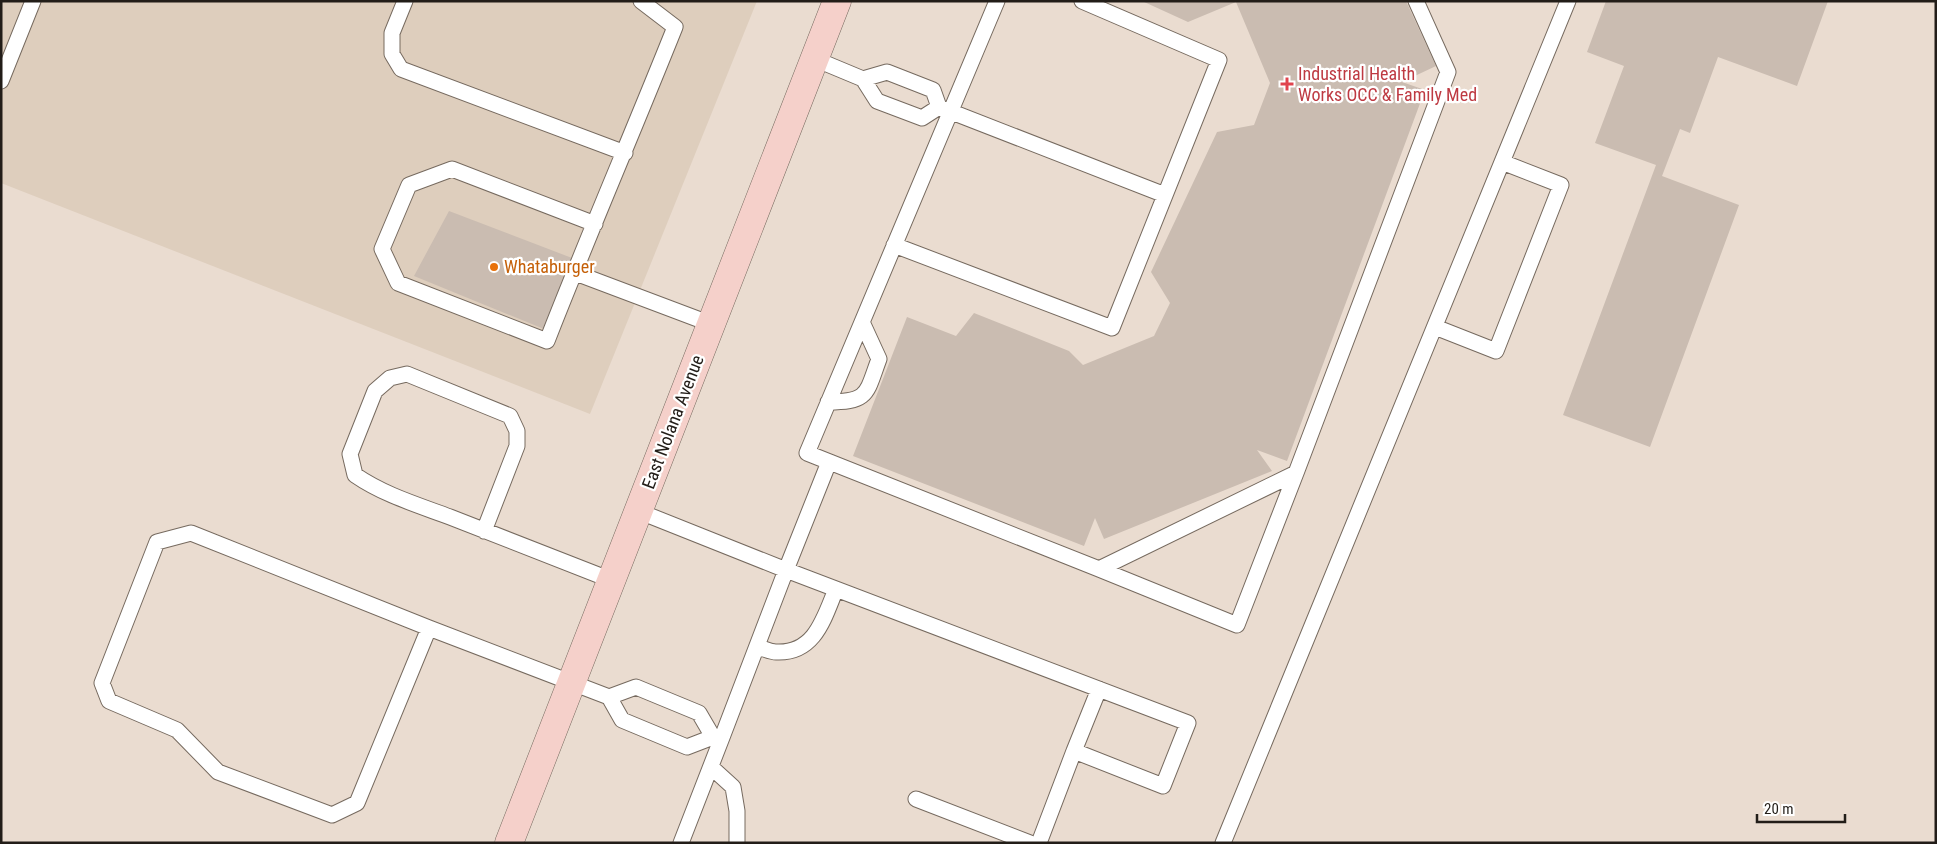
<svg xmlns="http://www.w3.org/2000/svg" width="1937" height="844" font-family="'Roboto Condensed',sans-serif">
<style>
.commercial{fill:#decebd}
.building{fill:#cabcb1}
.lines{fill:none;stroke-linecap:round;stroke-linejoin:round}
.lane-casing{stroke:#766a5f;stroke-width:17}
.secondary-casing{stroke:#766a5f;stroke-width:29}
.lane{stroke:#fff;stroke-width:15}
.secondary{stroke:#f5d0ca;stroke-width:28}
.health-dot{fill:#e0444e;stroke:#fff;stroke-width:2}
.food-dot{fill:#e8710a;stroke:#fff;stroke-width:2}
.labels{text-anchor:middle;stroke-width:4.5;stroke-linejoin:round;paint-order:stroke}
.health-label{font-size:18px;fill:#be3a42;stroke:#fff;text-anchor:start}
.food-label{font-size:18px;fill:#c56008;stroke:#fff;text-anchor:start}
.street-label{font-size:18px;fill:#221d18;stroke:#fff}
</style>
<rect width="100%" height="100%" fill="#eadcd0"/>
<!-- commercial -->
<path class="commercial" d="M1,1h756l-167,413 -589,-231z"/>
<!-- building -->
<path class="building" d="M1142,1h264l30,65 -34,16 23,8 -138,371 -30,-11 15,21 -168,68 -9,-21 -11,28 -231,-90 54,-139 49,19 18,-23 95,38 14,14 71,-29 16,-33 -19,-31 66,-140 37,-7 16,-42 -34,-81 -48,20z
M1606,1h222l-31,85 -79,-29 -28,76 -10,-4 -18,47 77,29 -89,242 -87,-32 93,-250 -61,-22 29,-77 -37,-14z
M449,211l123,47 -28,71 -130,-53z"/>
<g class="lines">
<defs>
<path id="lane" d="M405,1l-13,32v21l9,15 224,84
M997,1l-190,452 292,116 197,-96 152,-401 -32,-71
M815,59l48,20 14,22 45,17 17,-11
M863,79l24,-7 46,18 6,17
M1,81l32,-80
M939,107l226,88
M595,224l-143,-55 -43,16 -27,64 16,34 149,58c41,-105 86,-209 128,-314l-34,-26
M894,245l218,83 107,-268 -137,-59
M573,272l138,52
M1435,327l61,24 65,-166 -59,-23
M828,402c41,0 38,-8 51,-43l-17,-37
M829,462l-43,108c134,51 268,102 402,153l-25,63 -89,-35 25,-62
M484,531l33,-85v-15l-7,-15 -103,-42 -17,4 -15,13 -25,63 5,21c29,20 63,30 95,42 53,21 107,42 161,63
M1099,569l138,56 59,-152
M429,628l-72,175 -25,12 -114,-43 -41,-42 -68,-29 -7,-18 55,-141 34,-9 238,95 180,69 13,23 65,27 26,-10
M757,647c6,1 13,5 19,5 39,2 48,-34 60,-63
M609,697l27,-10 63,26 14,24 8,3 65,-170 -148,-59
M711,767l22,20 4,24v32
M916,799l114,44
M681,843l40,-103
M1039,843l35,-92
M1223,843l345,-842"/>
<path id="secondary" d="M509,843l328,-842"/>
</defs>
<!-- lane casing -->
<use href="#lane" class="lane-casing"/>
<!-- secondary casing -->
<use href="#secondary" class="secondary-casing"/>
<!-- lane -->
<use href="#lane" class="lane"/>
<!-- secondary -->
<use href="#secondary" class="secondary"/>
</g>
<!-- markers -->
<path class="health-dot" d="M1284.5 76.5h5v5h5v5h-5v5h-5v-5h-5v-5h5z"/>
<circle class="food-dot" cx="494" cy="267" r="5"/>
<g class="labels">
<!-- health labels -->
<g class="health-label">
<text x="1298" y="80">Industrial Health<tspan x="1298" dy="21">Works OCC &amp; Family Med</tspan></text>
</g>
<!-- food labels -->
<g class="food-label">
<text x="504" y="273">Whataburger</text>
</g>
<!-- street labels -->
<g class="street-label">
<text transform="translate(673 422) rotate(-69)" y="6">East Nolana Avenue</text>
</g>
</g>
<!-- border -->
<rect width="1937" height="844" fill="none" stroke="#221d18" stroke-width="5"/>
<!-- scale -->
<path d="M1757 814v8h88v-8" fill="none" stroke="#221d18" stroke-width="2.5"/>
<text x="1764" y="814" font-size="15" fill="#221d18" stroke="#ffffff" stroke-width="4" paint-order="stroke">20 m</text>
</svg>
